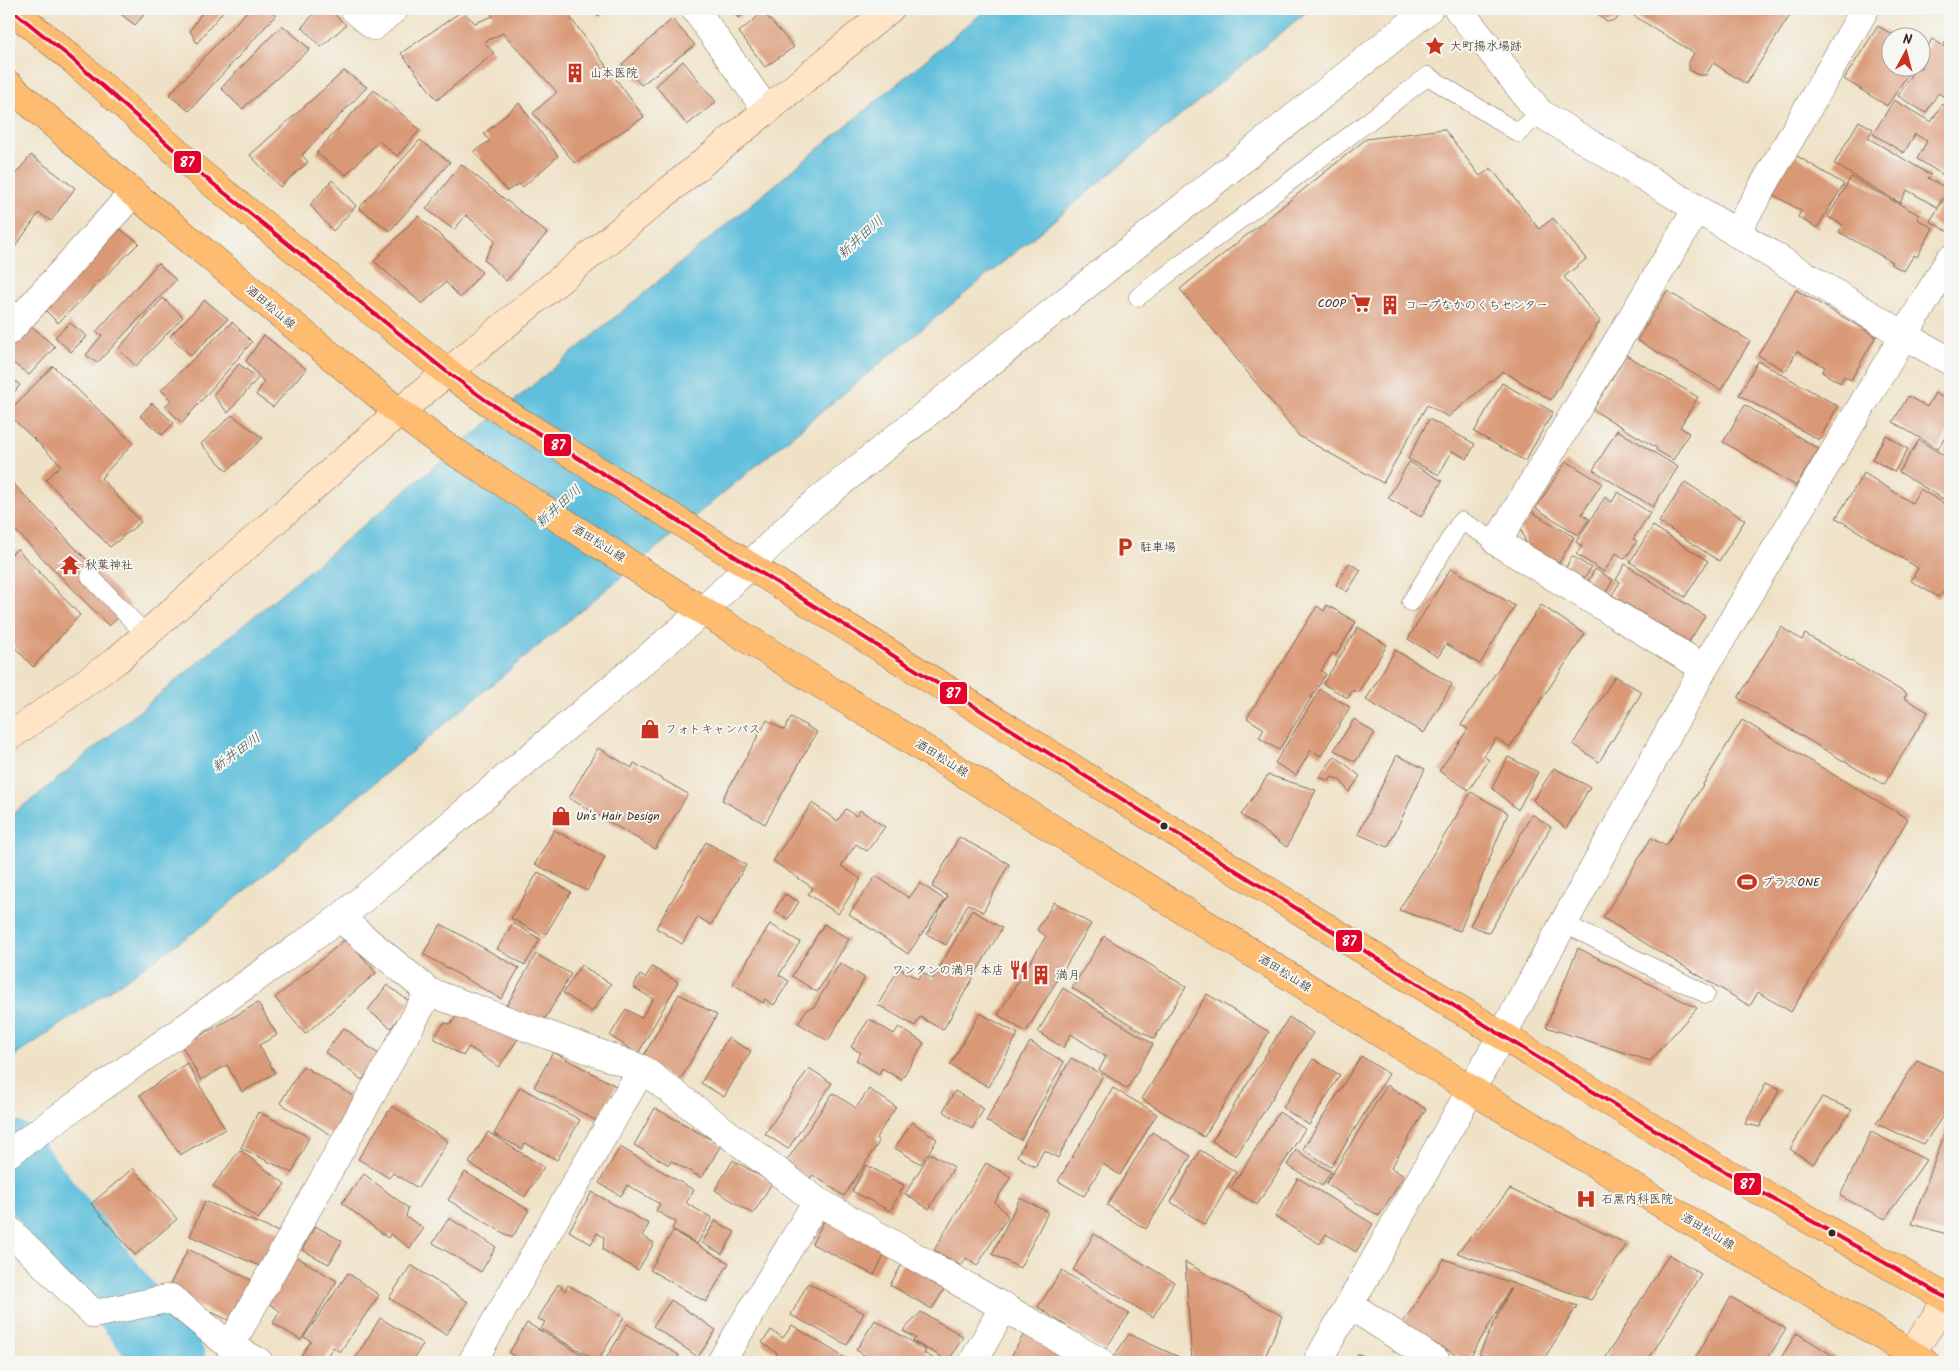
<svg xmlns="http://www.w3.org/2000/svg" width="1959" height="1371" font-family="Kalam,'Klee One',sans-serif">
<style>
.water{fill:#5ebfdc;stroke:#4c747d}
.lines{fill:none;stroke-linecap:round;stroke-linejoin:round}
.river{stroke:#5ebfdc;stroke-width:68}
.building{fill:#d99876}
.lane-casing{stroke:#7a6a58;stroke-width:19}
.street-casing{stroke:#7a6a58;stroke-width:29}
.secondary-casing{stroke:#7a6a58;stroke-width:29}
.primary-casing{stroke:#7a6a58;stroke-width:29}
.lane{stroke:#fff;stroke-width:18}
.street{stroke:#fff;stroke-width:28}
.secondary{stroke:#ffe4c6;stroke-width:28}
.primary{stroke:#febc70;stroke-width:28}
.bus-1-casing{stroke:#f6f6f2;stroke-width:8}
.bus-1{stroke:#e4002b;stroke-width:4}
.bus-dot{fill:#3b2a1e;stroke:#f6f6f2;stroke-width:2}
.labels{text-anchor:middle;stroke-width:4;stroke-linejoin:round;paint-order:stroke}
.poi-label{font-size:12px;fill:#3b2a1e;stroke:#f6f6f2;text-anchor:start}
.street-label{font-size:12px;fill:#3b2a1e;stroke:#f6f6f2}
.water-label{font-size:14px;font-style:italic;fill:#465757;stroke:#f6f6f2}
.line-badge{stroke:#f6f6f2;stroke-width:2}
.badge-label{font-size:14px;text-anchor:middle;font-weight:bold;fill:#fff}
</style>
<rect width="100%" height="100%" fill="#f6f6f2"/>
<filter id="ink" filterUnits="userSpaceOnUse"><feTurbulence type="fractalNoise" baseFrequency=".02" numOctaves="2"/><feDisplacementMap in="SourceGraphic" scale="10" xChannelSelector="R" yChannelSelector="G"/><feConvolveMatrix kernelMatrix="1 2 1 2 8 2 1 2 1" color-interpolation-filters="sRGB"/></filter>
<filter id="wash" filterUnits="userSpaceOnUse"><feTurbulence type="fractalNoise" baseFrequency=".0096" numOctaves="4" result="noise"/><feDisplacementMap in="SourceGraphic" scale="20" xChannelSelector="R" yChannelSelector="G"/><feGaussianBlur stdDeviation="1.12" result="paint"/><feColorMatrix in="noise" values="0 0 0 0 0 0 0 0 0 0 0 0 0 0 0 0 0 1.4 0 .05"/><feComposite in="paint" operator="in"/></filter>
<g filter="url(#wash)">
<rect width="100%" height="100%" fill="#efe1c5"/>
<!-- water -->
<path class="water" d="M987,9h323l-713,588 -393,328 -195,135v-244l29,-21z"/>
<g class="lines">
<!-- river -->
<path class="river" d="M9,1154l163,208"/>
</g>
<g id="blocks">
<!-- building -->
<path class="building" d="M114,9h35l-14,16z
M204,9h21l-28,34 -7,-12z
M249,9h19l8,6 -87,96 -20,-16z
M318,9h11l17,16 -25,22 -19,-20z
M489,9h75l80,108 -69,46 -42,-50 24,-21 -54,-59 -19,9 10,11 -57,47 -36,-47 61,-42 13,12 18,-7z
M593,9h13l-7,7z
M731,9h17l-10,9z
M1599,9h195l-48,75 -33,-21 -7,12h-8l-9,-5v-8l5,-9 -71,-44 -7,11 -9,2 -8,-6z
M763,12l31,35 -29,20 -26,-35z
M672,19l23,26 -54,40 -19,-21z
M282,25l28,24 -68,60 -21,-21z
M1878,26l20,12h-6v30h20l-25,38 -43,-27z
M1950,35v13l-6,-4z
M1932,39l18,11v57l-5,-3 3,-5 -10,-6 -12,20 -28,-17 17,-28h7v-11z
M683,61l33,41 -29,23 -31,-39z
M344,71l23,16 -65,68 6,7 -28,25 -30,-32z
M374,90l46,40 -23,26 -18,-15 -33,34 -30,-22z
M1894,100l37,22 11,-18 8,5v70l-33,-20 10,-18 -12,-7 -11,19 -31,-19z
M519,103l39,53 -35,31 -4,-3 -12,7 -33,-40 16,-10 -6,-7z
M1859,121l14,8 -5,9 63,37 -3,3 20,11 -11,18 -30,-17 -7,13 -66,-39z
M1444,129l36,47 11,-8 48,61 14,-11 33,41 -22,18 36,44 -49,79 -48,-29 -55,46 -21,-12 -44,78 -84,-47 -119,-147 186,-150z
M420,140l30,22 -60,69 -31,-23z
M1792,153l52,31 -27,44 -19,-11 3,-6 -32,-19z
M31,155l44,33 -24,33 -12,-8 -29,41 -1,-72z
M461,164l86,69 -41,48 -22,-21 11,-20 -29,-25 -12,15 -28,-21z
M1851,177l68,38 -2,4 16,9 -16,29 -3,-2 -10,16 -14,-7 2,-2 -53,-30 4,-7 -15,-8z
M332,180l24,26 -23,25 -23,-26z
M1946,196l4,2v35l-20,-12z
M418,216l64,56 -22,26 -14,-16 -24,22 -48,-43z
M116,226l23,17 -81,80 -19,-19z
M158,263l18,17 -79,83 -11,-8 16,-20 -6,-3z
M1796,290l80,46 -25,44 -7,-4 -4,7 -18,-11 3,-5 -28,-16 -11,20 -28,-16z
M1667,291l83,50 -29,49 -84,-50z
M163,298l20,19 -47,49 -18,-17z
M205,300l23,19 -37,37 -21,-20z
M232,322l20,20 -70,81 -17,-17 6,-6 -10,-10z
M28,323l27,24 -26,28 -20,-15v-19z
M70,323l17,13 -16,16 -16,-15z
M264,335l42,34 -33,38 -17,-12 8,-13 -18,-21z
M1626,355l72,42 -18,30 9,6 -16,27 -17,-10 1,-2 -64,-38z
M1758,361l80,45 -19,34 -80,-45z
M239,364l19,14 -30,35 -15,-18z
M53,366l80,77 -32,35 40,44 -31,25 -64,-67 15,-15 -52,-50v-4z
M9,376l11,9 -11,14z
M1502,383l51,29 -28,49 -51,-29z
M1935,393l15,9v27l-12,20 -45,-27 15,-26 19,11z
M152,403l22,20 -12,12 -22,-19z
M1745,405l74,44 -23,37 -73,-44z
M232,415l31,23 -36,33 -26,-27z
M1429,419l46,25 -8,15 -15,-8 -13,24 -31,-16z
M1617,430l61,37 -25,40 -60,-37z
M1886,435l22,14 -14,23 -22,-13z
M1950,439v15l-6,-4z
M1919,440l31,19v44l-51,-31z
M1566,461l36,22 -20,31 7,5 -11,16 -42,-27z
M1409,462l33,19 -21,36 -33,-19z
M1864,473l48,30 8,-14 30,18v82l-2,-1 -10,9 -27,-16 7,-13 -82,-50z
M9,479l122,127 -22,20 -100,-102z
M1685,482l60,38 -26,41 -60,-39z
M1618,492l32,21 -17,26 4,2 -12,18 -9,-6 -12,19 -28,-18 6,-8 -6,-4 29,-45 7,5z
M1530,511l44,26 -18,31 -28,-17 -7,-23z
M1653,526l55,35 -23,36 -55,-35z
M17,549l63,66 -47,52 -24,-26v-84z
M1572,556l19,12 -9,14 -18,-11z
M1349,563l12,7 -14,22 -11,-7z
M1625,564l80,52 -16,26 -77,-47 8,-13 -4,-2z
M1451,568l64,38 -35,58 -34,-20 -8,13 -30,-18z
M1595,569l18,11 -8,14 -18,-11z
M1327,605l29,17 -20,33 -4,-2 -11,18 5,3 -47,76 -20,-12 5,-9 -17,-11 70,-112 7,5z
M1541,605l44,29 -75,113 -14,-9 -12,18 5,4 -20,30 -30,-19 29,-42 -7,-4z
M1358,627l29,18 -29,48 -5,-3 -5,8 -25,-14z
M1781,627l21,13 3,-6 102,60 -3,4 24,14 -44,73 -146,-87z
M1395,650l57,34 -28,49 -58,-33z
M1615,676l27,16 -43,70 -26,-18z
M1320,689l30,18 -29,49 -10,-6 -15,25 -21,-12z
M791,717l26,15 -52,92 -43,-24 45,-80 17,10z
M1354,719l21,14 -20,29 -21,-12z
M1742,720l166,99 -117,193 -33,-20 -8,14 -147,-88 48,-80 15,8z
M598,748l34,20 2,-5 54,31 -33,55 -86,-51z
M1397,755l28,14 -37,78 -30,-13z
M1335,756l25,20 -11,16 -9,-12 -8,-3 -3,4 -10,-4z
M1508,757l30,15 -20,38 -26,-22z
M1554,768l36,19 -24,42 -33,-29z
M1268,775l48,15 -29,57 -46,-32z
M1471,792l37,21 -48,118 -61,-21z
M812,803l25,18 9,-12 10,7 4,-6 25,17 -18,24 -11,-7 -15,22 20,13 -23,35 -30,-20 5,-6 -40,-27z
M1532,814l19,13 -62,106 -19,-8z
M554,830l51,27 -18,34 -52,-27z
M959,837l50,27 -26,48 -15,-8 -22,41 -19,-11 21,-38 -16,-9z
M706,842l40,23 -35,60 -13,-8 -16,27 -26,-16z
M538,872l33,20 -27,45 -33,-19z
M876,876l33,22 11,-15 25,17 -37,54 -59,-40z
M785,894l14,8 -11,17 -14,-8z
M1054,902l37,22 -65,108 -28,-17 48,-79 -9,-6z
M972,910l30,18 -59,102 -23,-13 -5,9 -37,-21 21,-37 19,11 4,-7 11,7z
M513,923l27,16 -15,26 -28,-16z
M441,924l78,44 -18,31 -78,-45z
M770,924l30,18 -21,33 10,6 -15,24 -9,-6 -2,4 -30,-19z
M824,924l25,15 -32,53 -25,-16z
M1104,936l82,51 -32,52 -82,-51z
M347,938l29,35 -71,61 -30,-36z
M1578,948l119,60 -47,53 -104,-34z
M536,954l35,20 -33,57 -34,-21z
M840,963l25,15 -37,63 -30,-18 9,-14 7,-2z
M581,965l30,19 -19,28 -29,-19z
M652,967l26,15 -40,72 -28,-18 16,-27 15,9 12,-19 -20,-12 7,-12 5,3z
M387,985l23,17 -19,26 -23,-18z
M1063,988l90,56 -26,45 -28,-19 7,-13 -35,-23 -8,14 -25,-16z
M679,994l38,21 -38,67 -38,-22z
M1207,994l62,38 -65,105 -62,-38z
M468,998l54,35 -23,34 -30,-20 -6,9 -29,-18 10,-15 7,1z
M258,1003l19,32 -18,10 16,28 -33,19 -15,-27 -26,15 -19,-34z
M980,1013l38,21 -29,53 -39,-22z
M1289,1017l24,16 -77,123 -24,-15z
M869,1019l25,15 5,-7 25,16 -23,37 -19,-12 -3,6 -23,-14 5,-7 -10,-6z
M344,1028l37,28 -19,24 -37,-28z
M728,1038l23,13 -27,46 -23,-14z
M1030,1042l34,20 -43,78 -35,-19z
M553,1052l63,34 -19,35 -63,-34z
M1361,1056l28,18 -58,93 -28,-18z
M1071,1058l32,17 -45,83 -14,-8 -9,17 -18,-11z
M1313,1059l27,16 -31,50 -26,-17z
M1917,1060l33,15v30l-26,39 -48,-20z
M187,1063l38,66 -45,26 -40,-60z
M303,1066l53,32 -23,38 -53,-33z
M809,1068l23,15 -44,66 -23,-15z
M1766,1083l14,6 -20,38 -15,-3z
M1387,1085l39,24 -35,59 13,8 -25,40 -53,-32z
M520,1087l60,33 -23,40 -32,-17 -3,6 -28,-15z
M1113,1088l44,26 -37,61 -17,-11 -19,32 -26,-15z
M869,1089l27,18 -20,31 3,4 -35,54 -31,-21 -7,7 -23,-16 50,-73 23,15z
M955,1091l29,18 -12,20 -29,-18z
M1822,1097l30,13 -39,54 -23,-15z
M392,1106l56,35 -30,47 -25,-15 -4,5 -31,-19z
M655,1108l66,37 -19,33 -31,-17 -2,4 -35,-20z
M258,1112l51,25 -17,36 -51,-25z
M1279,1112l26,17 -48,76 -26,-17z
M1950,1118v117l-38,-11z
M912,1122l25,17 -16,25 -26,-16z
M488,1132l56,35 -19,30 -56,-34z
M1152,1132l39,24 -45,73 -39,-24z
M1871,1132l55,28 -41,59 -45,-23z
M620,1147l74,43 -8,13 26,15 -15,26 -25,-15 4,-7 -20,-11 4,-7 -33,-19 -6,11 -22,-13z
M240,1150l45,34 -27,35 -45,-33z
M1200,1150l36,22 -31,53 -34,-23z
M1296,1150l35,22 -9,14 -35,-21z
M930,1153l24,14 -25,42 -24,-15z
M733,1160l39,23 -19,31 -38,-24z
M986,1163l25,14 -16,25 13,14 -31,50 -11,-8 -5,8 -27,-16z
M866,1165l38,20 -14,26 -38,-20z
M133,1168l44,51 -42,36 -44,-51z
M465,1172l64,38 -17,28 -64,-38z
M364,1174l44,34 -2,9 18,11 -14,20 -20,-14 -2,4 -46,-35z
M1298,1178l75,46 -17,28 -30,-18 -6,10 -45,-27z
M1510,1189l117,55 -36,56 -134,-47z
M592,1192l57,32 -7,12 12,7 -16,27 -35,-20 1,-13 -7,-4 -6,11 -22,-13z
M1020,1198l28,14 -28,56 -28,-14z
M205,1201l81,34 -15,36 -81,-35z
M826,1217l62,31 -14,27 -62,-31z
M449,1218l47,29 -15,25 -48,-29z
M715,1221l20,11 -13,22 -20,-11z
M315,1226l27,15 -13,23 -27,-14z
M673,1231l56,32 -23,39 -56,-32z
M1094,1234l80,48 -21,35 -80,-47z
M188,1249l69,34 -21,41 -69,-34z
M1669,1254l32,20 -54,88h-44z
M295,1256l42,25 -36,59 -28,-17 7,-12 -13,-9z
M1444,1259l133,47 -35,56h-37l-26,-8 32,-66 -43,73 -67,-35z
M904,1261l42,25 -14,23 -42,-24z
M1185,1262l97,54 -19,46h-71z
M411,1265l57,37 -22,33 -57,-37z
M1062,1270l67,44 -25,37 -66,-44z
M348,1273l31,22 -39,57 -7,-5 -10,15h-11l-11,-7 10,-14 -7,-4z
M808,1283l56,30 -17,32 -56,-30z
M558,1284l7,7 3,-6 56,32 -26,44 -57,-32 4,-7 -7,-3z
M1731,1297l55,32 -20,33h-73z
M671,1300l45,30 -18,27 -45,-31z
M921,1312l42,24 -14,25 -36,-20 3,-3 -13,-7z
M380,1318l43,26 -10,16 4,2h-64z
M875,1320l51,30 -2,3 16,9h-64l-20,-12z
M527,1323l61,35 -2,4h-61l-16,-9z
M627,1324l52,31 -5,7h-66l-3,-2z
M792,1325l53,33 -3,4h-59l-7,-4 1,-5 -15,-10 9,-13 12,8z
M1025,1332l39,21 -5,9h-51z
M1797,1333l46,29h-65z
M1129,1334l54,25 -1,3h-72z
M1358,1354l22,8h-29z"/>
</g>
</g>
<g filter="url(#ink)">
<use href="#blocks" fill-opacity="0" stroke="#7a6a58" stroke-width="1"/>
<g class="lines">
<defs>
<path id="lane" d="M1138,297l290,-221 90,57 22,-20
M90,576l55,58
M1411,602l50,-81 36,21
M1563,923l143,71"/>
<path id="street" d="M354,9l20,17 20,-17
M695,9l72,102
M1458,9l82,104 365,223 45,25
M1697,209l-200,333 207,126
M1736,233l129,-224
M9,331l124,-138
M340,918l89,74 213,77 175,132 283,161
M9,1153l331,-235 363,-307 100,-98 626,-504
M9,1230l85,84 77,-16 59,48 29,16
M1350,1305l87,57
M230,1346l199,-354
M472,1362l170,-293
M721,1362l96,-161
M973,1362l31,-56
M1317,1362l185,-327 202,-367 246,-409"/>
<path id="secondary" d="M9,737l108,-77 282,-248 491,-403
M1905,1362l45,-66"/>
<path id="primary" d="M11,9l60,49 130,116 246,198 40,29 831,521 378,233 254,145
M9,85l124,108 266,219 42,31 262,168 769,479 453,272"/>
</defs>
<!-- lane casing -->
<use href="#lane" class="lane-casing"/>
<!-- street casing -->
<use href="#street" class="street-casing"/>
<!-- secondary casing -->
<use href="#secondary" class="secondary-casing"/>
<!-- primary casing -->
<use href="#primary" class="primary-casing"/>
<!-- lane -->
<use href="#lane" class="lane"/>
<!-- street -->
<use href="#street" class="street"/>
<!-- secondary -->
<use href="#secondary" class="secondary"/>
<!-- primary -->
<use href="#primary" class="primary"/>
<defs>
<path id="bus-1" d="M11,9l60,49 130,116 246,198 40,29 831,521 378,233 254,145"/>
</defs>
<!-- bus-1 casing -->
<use href="#bus-1" class="bus-1-casing"/>
<!-- bus-1 -->
<use href="#bus-1" class="bus-1"/>
</g>
</g>
<!-- icons -->
<defs>
<symbol id="sight-bare" viewBox="-9 -9 18 18"><path d="M0-6L1.8-2.2L6-1.7L2.9 1.2L3.7 5.4L0 3.3L-3.7 5.4L-2.9 1.2L-6-1.7L-1.8-2.2Z" fill="#c8321e" stroke="#f6f6f2" stroke-width="2.5" paint-order="stroke"/></symbol>
<symbol id="building-bare" viewBox="-9 -9 18 18"><path d="M-4-6H4V6H1V3H-1V6H-4ZM-2.5-4.3h1.7v1.8h-1.7ZM.8-4.3h1.7v1.8H.8ZM-2.5-1h1.7V.8h-1.7ZM.8-1h1.7V.8H.8Z" fill="#c8321e" stroke="#f6f6f2" stroke-width="2.5" paint-order="stroke"/></symbol>
<symbol id="supermarket-bare" viewBox="-9 -9 18 18"><path d="M-6-5.5h2.5l.6 2H6L4.5 2H-2.5L-4.4-4H-6ZM-1.5 3.2a1.3 1.3 0 1 0 .1 0ZM3 3.2a1.3 1.3 0 1 0 .1 0Z" fill="#c8321e" stroke="#f6f6f2" stroke-width="2.5" paint-order="stroke"/></symbol>
<symbol id="parking-bare" viewBox="-9 -9 18 18"><path d="M-3.5-5.5H1a3.5 3.5 0 0 1 0 7H-1V5.5H-3.5ZM-1-3.4V-.6H.8a1.4 1.4 0 0 0 0-2.8Z" fill="#c8321e" stroke="#f6f6f2" stroke-width="2.5" paint-order="stroke"/></symbol>
<symbol id="temple-bare" viewBox="-9 -9 18 18"><path d="M0-6L5-2H3V0L6.5 2.5H4V6H1.5V3h-3V6H-4V2.5H-6.5L-3 0V-2H-5Z" fill="#c8321e" stroke="#f6f6f2" stroke-width="2.5" paint-order="stroke"/></symbol>
<symbol id="shop-bare" viewBox="-9 -9 18 18"><path d="M-5-2.5h2.3a2.7 3.5 0 0 1 5.4 0H5L5.5 6h-11ZM-1.5-2.5h3a1.5 2.3 0 0 0-3 0Z" fill="#c8321e" stroke="#f6f6f2" stroke-width="2.5" paint-order="stroke"/></symbol>
<symbol id="stadium-bare" viewBox="-9 -9 18 18"><path d="M0-5a6.5 5 0 1 0 0 10a6.5 5 0 1 0 0-10ZM-3.5-1.8h7v3.6h-7Z" fill="#c8321e" stroke="#f6f6f2" stroke-width="2.5" paint-order="stroke"/></symbol>
<symbol id="restaurant-bare" viewBox="-9 -9 18 18"><path d="M-5-6h1v4h1v-4h1v4h1v-4h1v5L-1.5 .5V6h-2V.5L-5-1ZM5-6V6H3V1.5H1.5Q1.5-4 5-6Z" fill="#c8321e" stroke="#f6f6f2" stroke-width="2.5" paint-order="stroke"/></symbol>
<symbol id="hospital-bare" viewBox="-9 -9 18 18"><path d="M-5-5h3v3.5h4V-5h3V5h-3V1.5h-4V5h-3Z" fill="#c8321e" stroke="#f6f6f2" stroke-width="2.5" paint-order="stroke"/></symbol>
</defs>
<g fill-rule="evenodd">
<use href="#sight-bare" x="1421" y="32" width="28" height="28"/>
<use href="#building-bare" x="561" y="59" width="28" height="28"/>
<use href="#supermarket-bare" x="1347" y="289" width="28" height="28"/>
<use href="#building-bare" x="1376" y="291" width="28" height="28"/>
<use href="#parking-bare" x="1111" y="533" width="28" height="28"/>
<use href="#temple-bare" x="56" y="551" width="28" height="28"/>
<use href="#shop-bare" x="636" y="715" width="28" height="28"/>
<use href="#shop-bare" x="547" y="802" width="28" height="28"/>
<use href="#stadium-bare" x="1733" y="868" width="28" height="28"/>
<use href="#restaurant-bare" x="1005" y="956" width="28" height="28"/>
<use href="#building-bare" x="1027" y="961" width="28" height="28"/>
<use href="#hospital-bare" x="1572" y="1185" width="28" height="28"/>
</g>
<!-- markers -->
<g class="bus-dot">
<circle cx="1164" cy="826" r="4.5"/>
<circle cx="1832" cy="1233" r="4.5"/>
</g>
<g class="labels">
<!-- poi labels -->
<g class="poi-label">
<text x="1450" y="50">大町揚水場跡</text>
<text x="590" y="77">山本医院</text>
<text x="1346" y="307" text-anchor="end">COOP</text>
<text x="1405" y="309">コープなかのくちセンター</text>
<text x="1140" y="551">駐車場</text>
<text x="85" y="569">秋葉神社</text>
<text x="665" y="733">フォトキャンパス</text>
<text x="576" y="820">Un's Hair Design</text>
<text x="1762" y="886">プラスONE</text>
<text x="1004" y="974" text-anchor="end">ワンタンの満月 本店</text>
<text x="1056" y="979">満月</text>
<text x="1601" y="1203">石黒内科医院</text>
</g>
<!-- street labels -->
<g class="street-label">
<text transform="translate(271 307) rotate(40)" y="4">酒田松山線</text>
<text transform="translate(599 543) rotate(32)" y="4">酒田松山線</text>
<text transform="translate(942 758) rotate(32)" y="4">酒田松山線</text>
<text transform="translate(1285 973) rotate(32)" y="4">酒田松山線</text>
<text transform="translate(1708 1231) rotate(31)" y="4">酒田松山線</text>
</g>
<!-- water labels -->
<g class="water-label">
<text transform="translate(860 237) rotate(-42)" y="5">新井田川</text>
<text transform="translate(558 506) rotate(-42)" y="5">新井田川</text>
<text transform="translate(236 752) rotate(-36)" y="5">新井田川</text>
</g>
</g>
<g class="line-badge">
<rect x="173" y="150" width="29" height="24" rx="5" fill="#e4002b"/>
<rect x="543" y="433" width="29" height="24" rx="5" fill="#e4002b"/>
<rect x="939" y="681" width="29" height="24" rx="5" fill="#e4002b"/>
<rect x="1335" y="929" width="28" height="24" rx="5" fill="#e4002b"/>
<rect x="1733" y="1172" width="29" height="24" rx="5" fill="#e4002b"/>
</g>
<g class="badge-label">
<text x="187" y="167">87</text>
<text x="558" y="450">87</text>
<text x="953" y="698">87</text>
<text x="1349" y="946">87</text>
<text x="1747" y="1189">87</text>
</g>
<!-- margin -->
<rect width="1959" height="1371" fill="none" stroke="#f6f6f2" stroke-width="30"/>
<!-- north arrow -->
<g transform="translate(1906 52) rotate(7)"><circle r="24" fill="#f6f6f2" stroke="#aba49d"/>
<path d="M0-4L9 19L0 12L-9 19Z" fill="#c8321e"/>
<text y="-8" font-size="14" font-weight="bold" text-anchor="middle" fill="#3b2a1e">N</text>
</g>
</svg>
